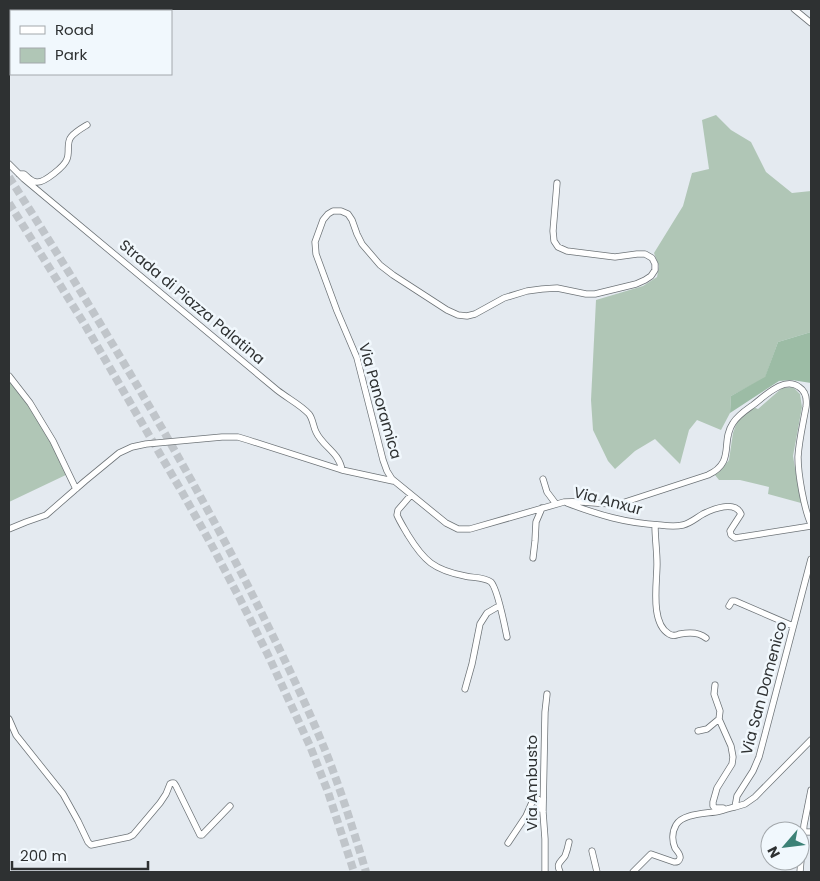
<svg xmlns="http://www.w3.org/2000/svg" width="820" height="881" font-family="Poppins,sans-serif">
<style>
.green{fill:#b0c6b6}
.forest{fill:#9cbca5}
.lines{fill:none;stroke-linecap:round;stroke-linejoin:round}
.highway-tunnel{stroke:#c0c5ca;stroke-width:8;stroke-dasharray:8 4;stroke-linecap:butt}
.minor-casing{stroke:#6e7478;stroke-width:7}
.minor{stroke:#fff;stroke-width:5.5}
.labels{text-anchor:middle;stroke-width:5;stroke-linejoin:round;paint-order:stroke}
.street-label{font-size:15px;fill:#2e3132;stroke:#f1f8fd}
</style>
<rect width="100%" height="100%" fill="#e4eaf0"/>
<!-- green -->
<path class="green" d="M716,115l15,15 20,12 15,30 26,21 19,-2v141l-33,10 -13,36 -34,18 -1,17 -9,17 -24,-10 -8,10 -9,34 -25,-25 -20,12 -20,18 -7,-8 -15,-31 -2,-30 5,-100 47,-14 14,-9 2,-11 -5,-13 29,-47 9,-33 17,-4 -7,-49z
M9,376c26,31 47,59 61,97l-61,29z
M793,387l7,7 2,13 -9,49 8,47 -33,-9 1,-7 -29,-7h-21l-4,-5 6,-5 8,-10 4,-27 4,-11 16,-15 5,2 24,-21z"/>
<!-- forest -->
<path class="forest" d="M811,332v51l-19,-3 -13,1 -49,32 1,-17 34,-19 13,-35z"/>
<g class="lines">
<!-- highway-tunnel -->
<path class="highway-tunnel" d="M9,177c84,132 165,266 237,405 29,58 59,117 83,178 14,37 26,75 37,112
M9,203l76,122 97,167 29,52 29,55 28,56 42,91 18,46 26,80"/>
<defs>
<path id="minor" d="M794,9l17,14
M9,164l15,15 253,211c10,8 24,15 32,24 4,5 4,12 7,18 7,15 23,20 26,38
M19,174h5c4,3 7,8 13,8 7,1 28,-16 30,-23 3,-7 -1,-16 4,-22 4,-5 11,-9 16,-12
M557,183l-4,48 1,10 4,6 9,4 48,6 22,-3h8l7,4 3,6v6l-4,6 -6,4 -9,4 -41,10h-9l-29,-6 -15,1 -15,2 -23,7 -29,16 -8,2 -9,-1 -11,-5 -54,-35 -13,-10 -18,-21 -5,-10 -5,-14 -4,-6 -7,-3h-8l-5,3 -5,6 -8,22 1,12 21,57 20,47 26,102 4,11 5,8 54,44 12,6h12l94,-27c20,-2 39,4 58,1l86,-28c28,-13 12,-33 25,-52 5,-8 13,-13 20,-18 12,-9 31,-29 46,-18 8,5 8,13 7,20 -3,17 -7,33 -8,50 0,17 6,52 13,67
M9,376l21,27 23,38 23,48
M543,479l4,13 9,12
M411,495l-13,15 -1,5c3,7 7,13 11,20 16,26 26,35 57,41 8,2 19,1 26,6 6,6 14,45 16,55
M567,503c32,12 58,20 93,22 7,1 15,2 23,0 8,-2 13,-7 20,-11 10,-5 32,-14 38,0l-11,17 1,4 4,3 76,-12
M655,525c0,13 2,26 2,39 0,19 -7,59 12,70 5,3 7,1 11,0 10,-2 19,-2 26,4
M9,529l17,-7 20,-7 39,-34 34,-28 13,-6 14,-3 76,-7h16l10,3 94,30 51,11
M533,558l2,-17 1,-19 6,-14
M811,559l-52,198 -6,14 -16,25 -2,11 10,-3 10,-7 56,-57
M729,606l3,-5h3l58,25
M715,685l-1,9 6,17 -1,8 12,27 2,11 -1,7 -15,24 -4,14v4l2,2h8
M465,689l7,-25 8,-40 7,-11 12,-7
M9,719l7,16 47,59 15,27 10,21 3,3 38,-8 4,-2 27,-32 6,-9 4,-10 2,-1h2l2,3 24,49h2l28,-29
M698,731l9,-2 12,-10
M803,832h8
M508,843l18,-27 7,-16 2,-2 3,1 2,10
M592,851l5,21
M545,872v-33l-2,-27 2,-100 2,-18
M560,872c-4,-9 0,-9 5,-16 2,-5 3,-9 4,-14
M633,872l18,-18 23,8c3,0 5,0 6,-4 1,-3 -3,-7 -5,-10 -3,-7 -3,-16 1,-23 7,-12 31,-11 44,-14 5,-1 9,-3 15,-4
M800,872l4,-47 7,-35"/>
</defs>
<!-- minor casing -->
<use href="#minor" class="minor-casing"/>
<!-- minor -->
<use href="#minor" class="minor"/>
</g>
<g class="labels">
<!-- street labels -->
<g class="street-label">
<text transform="translate(192 302) rotate(40)" y="5">Strada di Piazza Palatina</text>
<text transform="translate(380 401) rotate(74)" y="5">Via Panoramica</text>
<text transform="translate(608 501) rotate(15)" y="5">Via Anxur</text>
<text transform="translate(764 688) rotate(-75)" y="5">Via San Domenico</text>
<text transform="translate(532 783) rotate(-90)" y="5">Via Ambusto</text>
</g>
</g>
<!-- border -->
<rect width="820" height="881" fill="none" stroke="#2e3132" stroke-width="20"/>
<!-- legend -->
<rect x="10" y="10" width="162" height="65" fill="#f1f8fd" stroke="#a3a8ac"/>
<rect x="20" y="26" width="25" height="8" fill="#ffffff" stroke="#a3a8ac"/>
<text x="55" y="35" font-size="15" fill="#2e3132">Road</text>
<rect x="20" y="48" width="25" height="15" fill="#b0c6b6" stroke="#a3a8ac"/>
<text x="55" y="60" font-size="15" fill="#2e3132">Park</text>
<!-- north arrow -->
<g transform="translate(785 846) rotate(242)"><circle r="24" fill="#f1f8fd" stroke="#a3a8ac"/>
<path d="M0-4L9 19L0 12L-9 19Z" fill="#3c8176"/>
<text y="-8" font-size="14" font-weight="bold" text-anchor="middle" fill="#2e3132">N</text>
</g>
<!-- scale -->
<path d="M12 861v8h136v-8" fill="none" stroke="#2e3132" stroke-width="2.5"/>
<text x="20" y="861" font-size="15" fill="#2e3132" stroke="#f1f8fd" stroke-width="4" paint-order="stroke">200 m</text>
</svg>
